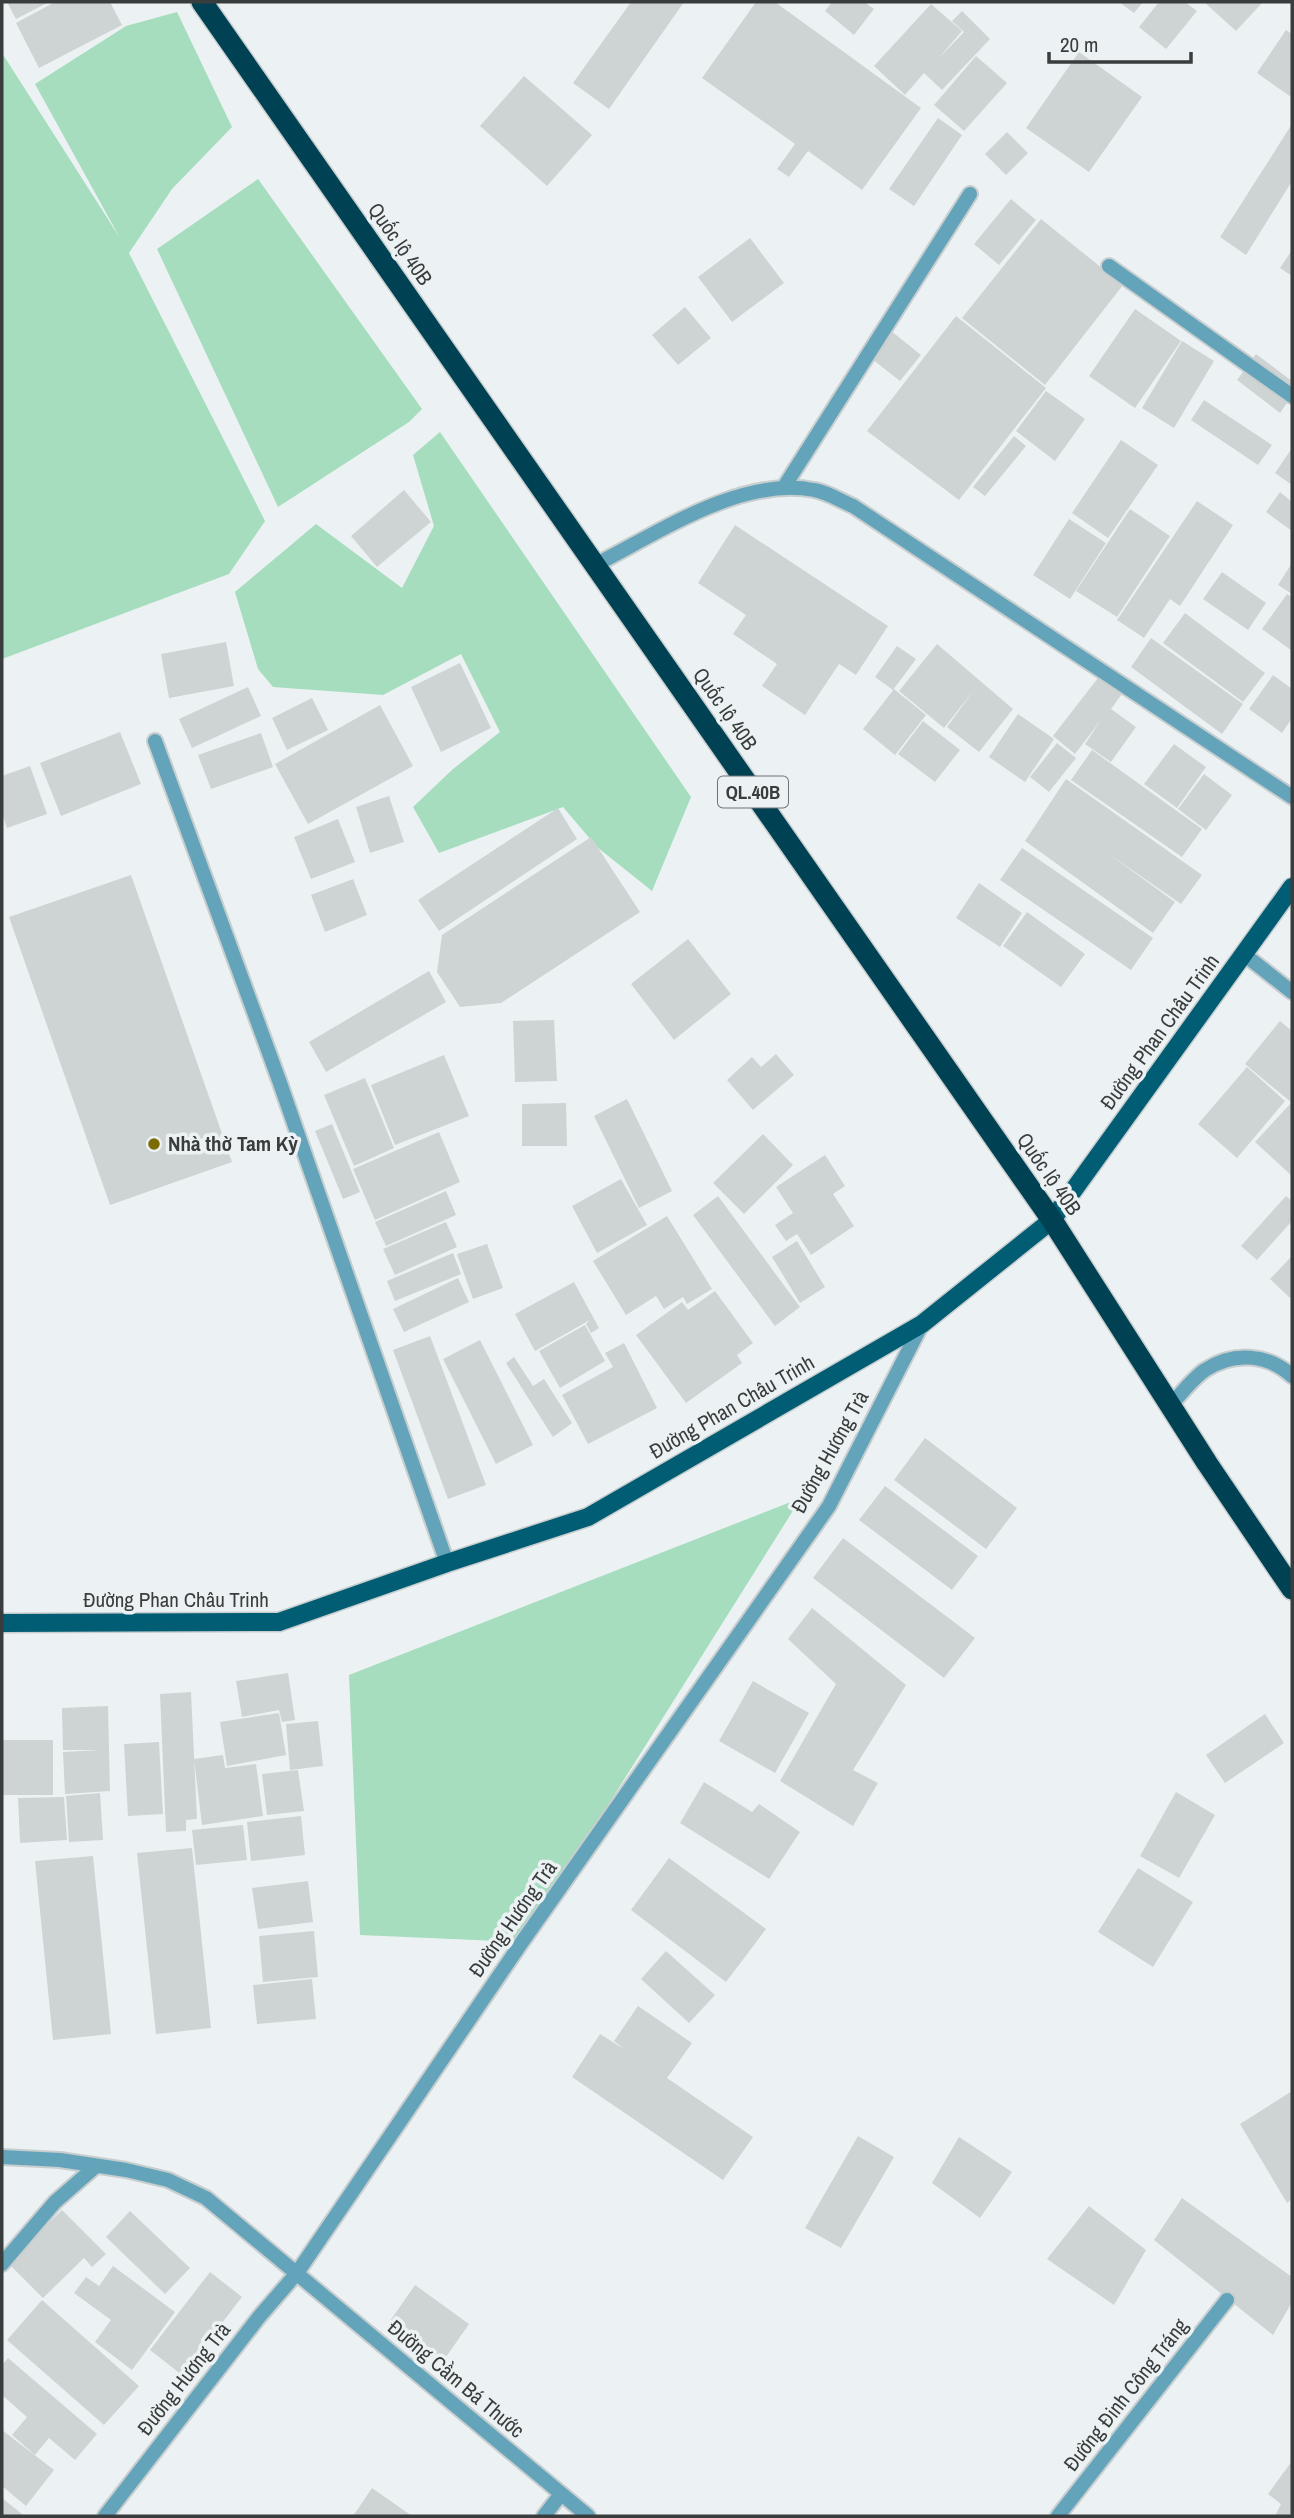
<svg xmlns="http://www.w3.org/2000/svg" width="1294" height="2518" font-family="'Archivo Narrow',sans-serif">
<style>
.green{fill:#a5ddbe}
.building{fill:#ced4d3}
.lines{fill:none;stroke-linecap:round;stroke-linejoin:round}
.street-casing{stroke:#c8cecf;stroke-width:18}
.primary-casing{stroke:#c8cecf;stroke-width:21}
.highway-casing{stroke:#c8cecf;stroke-width:24}
.street{stroke:#64a4ba;stroke-width:14}
.primary{stroke:#005d74;stroke-width:18}
.highway{stroke:#004253;stroke-width:21}
.poi-dot{fill:#7a6b04;stroke:#ecf2f3;stroke-width:2.5}
.labels{text-anchor:middle;stroke-width:7;stroke-linejoin:round;paint-order:stroke}
.shield{fill:#ecf2f3;stroke:#6f7374;stroke-width:2}
.shield-label{font-size:19px;font-weight:bold;fill:#3a3d3d}
.street-label{font-size:21px;fill:#3a3d3d;stroke:#ecf2f3}
.poi-label{font-size:21px;font-weight:bold;fill:#3a3d3d;stroke:#ecf2f3;text-anchor:start}
</style>
<rect width="100%" height="100%" fill="#ecf2f3"/>
<!-- green -->
<path class="green" d="M177,12l55,115 -60,62 -43,64 136,268 -36,53 -227,85v-606l118,185 -85,-154 91,-58z
M258,179l164,230 -13,13 -131,85 -121,-258z
M440,432l251,365 -39,94 -55,-44 -34,-40 -124,46 -26,-46 40,-38 47,-37 -39,-78 -78,41 -110,-8 -15,-18 -23,-77 81,-68 86,64 32,-62 -21,-71z
M801,1498l-279,444 -162,-7 -11,-260z"/>
<!-- building -->
<path class="building" d="M7,2h42l-33,17z
M55,2h55l12,23 -83,43 -23,-45z
M631,2h53l-75,107 -36,-26z
M756,2h19l146,106 -59,82 -54,-39 -19,26 -12,-8 18,-25 -93,-66z
M832,2h32l10,7 -20,26 -29,-24z
M1119,2h24l-9,11z
M1159,2h26l12,9 -31,38 -27,-22z
M1204,2h59l-27,29z
M931,4l31,27 -24,28 26,-27 -12,-11 10,-10 28,28 -48,51 -18,-17 -19,22 -31,-29z
M1286,30l6,4 -1,63 -34,-24z
M1079,52l63,45 -53,75 -63,-44z
M976,56l31,27 -43,48 -30,-26z
M524,76l68,59 -45,51 -67,-60z
M938,118l24,17 -48,71 -25,-17z
M1292,124v57l-46,74 -26,-18z
M1007,132l21,21 -22,22 -21,-21z
M1011,199l25,21 -37,45 -25,-21z
M1041,219l82,66 -78,100 -83,-67z
M750,238l34,45 -52,39 -34,-45z
M1292,250v26l-12,-8z
M685,307l26,31 -33,27 -26,-30z
M1135,309l46,32 -46,67 -46,-32z
M956,316l90,72 -87,112 -92,-69z
M885,326l36,29 -21,26 -37,-29z
M1182,341l32,20 -40,67 -32,-20z
M1256,354l36,27v15l-12,17 -43,-33z
M1046,391l39,28 -30,42 -39,-30z
M1204,400l68,45 -14,20 -67,-45z
M1014,436l12,10 -41,50 -12,-9z
M1121,440l37,25 -50,73 -36,-25z
M1292,448v37l-17,-12z
M404,490l27,32 -54,45 -26,-31z
M1280,492l12,10v29l-26,-19z
M1197,501l36,24 -53,81 -10,-7 -26,39 -27,-18z
M1130,509l40,27 -53,81 -41,-26z
M1069,519l37,24 -36,56 -37,-24z
M735,525l153,101 -32,49 -17,-11 -34,51 -43,-29 15,-22 -44,-30 13,-19 -48,-32z
M1292,563v31l-14,-9z
M1222,572l44,31 -18,27 -45,-31z
M1287,594l5,3v54l-30,-22z
M1185,613l80,60 -22,29 -80,-59z
M1151,638l92,66 -21,30 -91,-67z
M226,642l8,44 -65,12 -8,-44z
M937,644l76,65 -34,43 -32,-25 27,-37 -30,38 -45,-37z
M897,646l19,13 -23,31 -18,-13z
M460,663l31,65 -50,24 -30,-65z
M1101,674l23,17 -13,18 25,18 -25,35 -26,-18 16,-24 -26,34 -22,-18z
M1273,675l19,14v29l-10,15 -33,-24z
M248,687l13,29 -69,32 -13,-29z
M894,689l32,26 -31,40 -32,-26z
M312,698l16,32 -41,20 -15,-32z
M380,705l33,61 -105,58 -33,-60z
M1018,714l36,25 -29,43 -36,-25z
M923,721l37,29 -25,32 -37,-28z
M120,732l21,52 -80,32 -21,-53z
M261,733l12,34 -62,22 -13,-34z
M1057,743l19,15 -27,34 -19,-15z
M1174,744l32,23 -29,41 -33,-24z
M1092,750l110,79 -20,28 -111,-77z
M30,766l17,48 -40,14 -5,-15v-37z
M1204,774l28,21 -26,35 -28,-21z
M1066,779l136,96 -21,29 -75,-52 69,50 -22,31 -128,-92z
M389,796l15,46 -34,11 -14,-46z
M558,808l19,31 -138,92 -21,-31z
M338,819l17,43 -44,17 -17,-42z
M591,837l49,75 -139,91 -41,4 -23,-35 5,-37z
M1022,848l131,90 -22,32 -131,-90z
M131,875l101,287 -122,43 -101,-288z
M353,879l14,36 -42,17 -14,-37z
M979,883l43,30 -22,34 -44,-29z
M1027,912l58,42 -24,33 -58,-41z
M688,939l43,55 -57,46 -43,-56z
M429,971l17,31 -120,70 -17,-30z
M554,1020l3,61 -42,1 -2,-61z
M1280,1021l12,10v72l-47,-39z
M776,1054l18,21 -41,35 -26,-30 25,-23 9,10z
M444,1055l25,61 -74,29 -24,-60z
M1247,1067l38,34 -48,57 -39,-34z
M365,1078l29,70 -40,18 -30,-71z
M627,1099l45,92 -33,17 -45,-92z
M566,1103l1,43h-45v-42z
M1290,1104l2,2v70l-37,-34z
M332,1124l28,68 -17,7 -28,-68z
M439,1132l21,50 -85,38 -22,-51z
M763,1134l30,31 -49,49 -31,-31z
M825,1155l20,31 -12,8 21,32 -43,29 -14,-21 -11,7 -11,-16 18,-12 -17,-26z
M621,1179l26,46 -50,28 -25,-47z
M446,1191l10,24 -70,31 -11,-24z
M718,1196l82,111 -25,19 -82,-111z
M1286,1196l6,5v20l-35,39 -16,-14z
M667,1216l45,73 -25,15 -4,-7 -19,12 -8,-13 -30,19 -33,-54z
M446,1222l11,25 -62,28 -12,-26z
M797,1241l28,46 -25,16 -28,-46z
M487,1244l16,44 -30,11 -16,-45z
M453,1253l8,21 -66,27 -8,-20z
M1292,1256v40l-2,2 -20,-19z
M458,1278l11,24 -65,30 -11,-23z
M574,1282l25,46 -8,5 -5,-9 4,-4 -55,31 -20,-37z
M715,1291l38,52 -16,12 5,8 -56,40 -50,-68 46,-33 6,8z
M585,1325l20,36 -45,27 -21,-37z
M430,1336l56,149 -38,14 -55,-149z
M480,1340l53,105 -37,19 -53,-105z
M624,1343l33,65 -69,36 -26,-49 51,-28 -8,-14z
M514,1357l19,29 11,-7 28,44 -19,14 -47,-74z
M925,1438l92,70 -31,41 -92,-69z
M885,1486l93,70 -26,34 -93,-70z
M843,1538l132,100 -31,40 -131,-100z
M812,1608l94,77 -53,85 25,13 -25,43 -73,-45 56,-97 -48,-45z
M288,1673l7,47 -13,2 -3,-12 -37,7 -6,-36z
M753,1681l56,32 -34,60 -56,-32z
M191,1692l6,127 -11,1v11l-20,1 -6,-138z
M108,1706l2,85 -45,3 -2,-42 37,-2h-37l-1,-42z
M279,1713l7,42 -59,11 -7,-44z
M1265,1714l19,29 -59,40 -19,-28z
M318,1721l5,45 -33,4 -4,-46z
M2,1740h51v55h-51z
M159,1742l4,72 -35,2 -4,-72z
M223,1755l2,13 31,-4 7,52 -61,9 -8,-66z
M298,1770l6,41 -37,4 -5,-41z
M704,1782l48,30 7,-8 41,28 -31,47 -89,-56z
M1176,1792l39,23 -36,63 -39,-22z
M100,1793l3,47 -34,2 -3,-46z
M64,1797l3,43 -47,3 -2,-45z
M301,1816l4,39 -54,6 -4,-39z
M243,1825l4,35 -51,5 -4,-35z
M192,1848l19,180 -55,6 -19,-181z
M93,1856l18,178 -58,6 -18,-179z
M669,1858l97,71 -40,53 -95,-72z
M1138,1868l55,34 -40,65 -55,-35z
M308,1881l5,41 -55,7 -6,-41z
M314,1931l4,46 -55,5 -4,-46z
M666,1951l49,44 -26,28 -48,-44z
M312,1979l4,40 -59,5 -4,-39z
M638,2006l54,37 -25,35 86,59 -30,43 -151,-103 28,-43 24,15 -10,-8z
M1292,2091v108l-5,4 -47,-79z
M858,2136l36,21 -53,91 -36,-20z
M959,2137l53,35 -32,46 -48,-35z
M1182,2198l110,79v25l-19,33 -119,-95z
M1089,2206l57,44 -32,55 -67,-46z
M62,2210l44,44 -14,13 -8,-9 -41,40 -35,-35z
M130,2211l60,57 -25,26 -59,-57z
M113,2266l62,46 -43,58 -37,-28 16,-22 -37,-27 12,-16 13,9z
M210,2272l32,25 -60,78 -32,-25z
M415,2285l54,39 -25,36 -54,-39z
M42,2300l97,86 -35,39 -97,-85z
M8,2358l89,76 -22,26 -26,-22 -14,17 -23,-20 15,-18 -25,-22v-30z
M2,2430l52,40 -28,36 -24,-20z
M1292,2461v55h-17l6,-12 -13,-10z
M372,2488l40,28h-59z
M2,2498l20,16 -2,2h-18z"/>
<g class="lines">
<defs>
<path id="street" d="M1109,266l183,130
M784,487l186,-293
M595,565c63,-32 146,-89 219,-75 13,2 27,11 39,16l439,291
M155,741l125,342 167,480
M1245,955l47,37
M1170,1406c11,-12 22,-27 35,-36 29,-19 63,-16 87,6
M2,2157l58,3 66,10 42,10 38,18 382,318
M2,2264l53,-62 40,-35
M105,2516l154,-199 38,-44 225,-331 307,-436 93,-182
M544,2516l17,-22
M1058,2516l169,-216"/>
<path id="primary" d="M2,1623l277,-1 168,-59 141,-46 334,-193 130,-104 240,-333"/>
<path id="highway" d="M202,2l850,1218 155,243 85,126"/>
</defs>
<!-- street casing -->
<use href="#street" class="street-casing"/>
<!-- primary casing -->
<use href="#primary" class="primary-casing"/>
<!-- highway casing -->
<use href="#highway" class="highway-casing"/>
<!-- street -->
<use href="#street" class="street"/>
<!-- primary -->
<use href="#primary" class="primary"/>
<!-- highway -->
<use href="#highway" class="highway"/>
</g>
<!-- markers -->
<circle class="poi-dot" cx="154" cy="1144" r="7"/>
<g class="labels">
<!-- shield labels -->
<rect class="shield" x="718" y="776.5" width="70" height="31" rx="5"/>
<g class="shield-label">
<text x="753" y="799">QL.40B</text>
</g>
<!-- street labels -->
<g class="street-label">
<text transform="translate(400 244) rotate(55)" y="7">Quốc lộ 40B</text>
<text transform="translate(725 709) rotate(55)" y="7">Quốc lộ 40B</text>
<text transform="translate(1160 1032) rotate(-54)" y="7">Đường Phan Châu Trinh</text>
<text transform="translate(1049 1174) rotate(55)" y="7">Quốc lộ 40B</text>
<text transform="translate(732 1407) rotate(-30)" y="7">Đường Phan Châu Trinh</text>
<text transform="translate(830 1452) rotate(-61)" y="7">Đường Hương Trà</text>
<text x="176" y="1607">Đường Phan Châu Trinh</text>
<text transform="translate(513 1919) rotate(-55)" y="7">Đường Hương Trà</text>
<text transform="translate(184 2379) rotate(-52)" y="7">Đường Hương Trà</text>
<text transform="translate(456 2379) rotate(40)" y="7">Đường Cầm Bá Thước</text>
<text transform="translate(1126 2395) rotate(-52)" y="7">Đường Đinh Công Tráng</text>
</g>
<!-- poi labels -->
<g class="poi-label">
<text x="168" y="1151">Nhà thờ Tam Kỳ</text>
</g>
</g>
<!-- border -->
<rect width="1294" height="2518" fill="none" stroke="#3a3d3d" stroke-width="7"/>
<!-- scale -->
<path d="M1049 52v10h142v-10" fill="none" stroke="#3a3d3d" stroke-width="3.5"/>
<text x="1060" y="52" font-size="21" fill="#3a3d3d" stroke="#ecf2f3" stroke-width="5" paint-order="stroke">20 m</text>
</svg>
